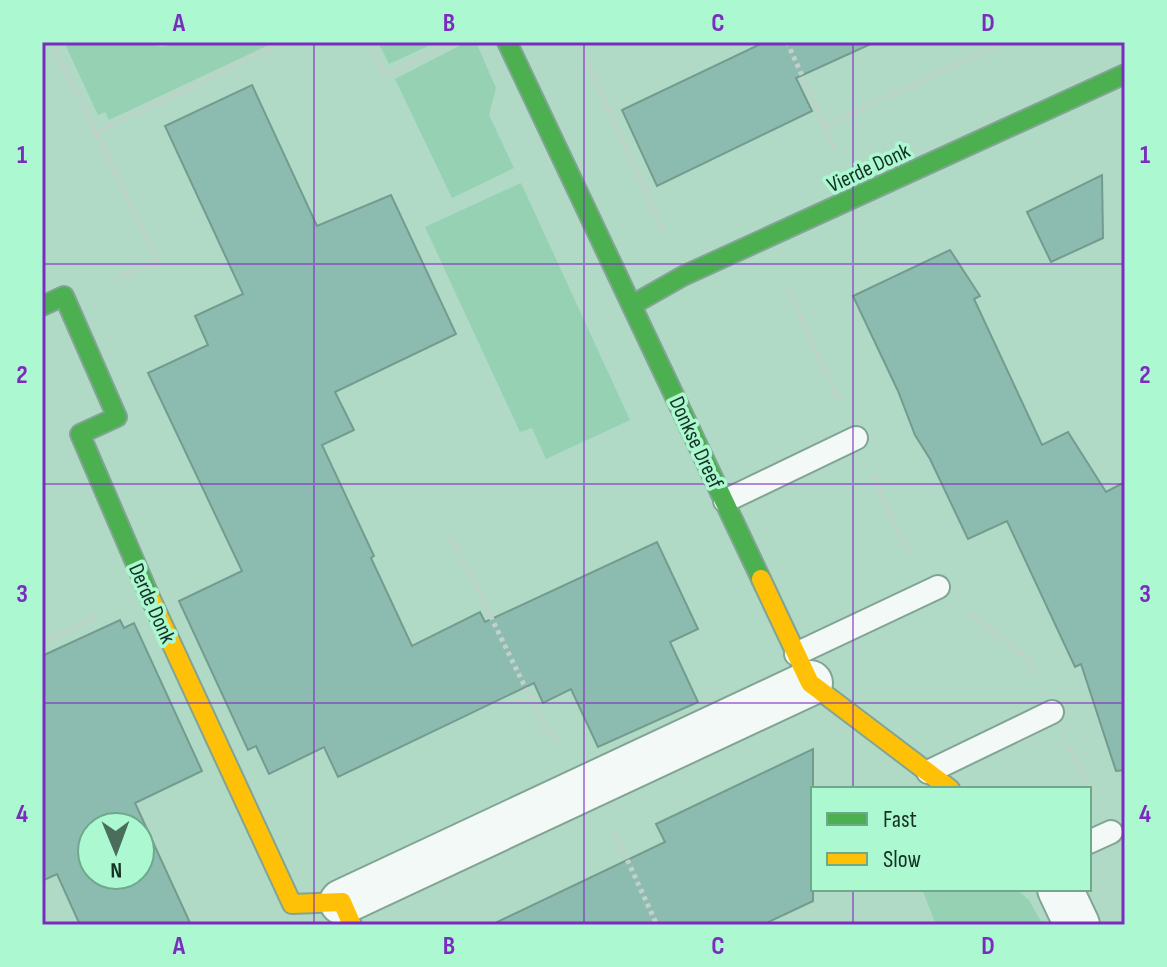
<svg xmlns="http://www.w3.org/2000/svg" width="1167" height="967" font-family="'Sofia Sans Condensed',sans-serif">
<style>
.green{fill:#96d1b3}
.building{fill:#8cbcaf;stroke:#749b8f;stroke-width:2;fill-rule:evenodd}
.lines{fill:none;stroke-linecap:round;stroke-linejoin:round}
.lane-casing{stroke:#82a494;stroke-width:26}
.street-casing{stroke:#82a494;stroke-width:48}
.fast-casing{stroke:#82a494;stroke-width:22}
.slow-casing{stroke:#82a494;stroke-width:22}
.path{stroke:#c3d0c9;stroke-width:5;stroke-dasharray:4 4;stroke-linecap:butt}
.lane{stroke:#f3f9f6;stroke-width:22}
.street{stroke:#f3f9f6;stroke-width:44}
.fast{stroke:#4caf50;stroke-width:18}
.slow{stroke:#ffc107;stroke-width:18}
.grid{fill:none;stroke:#7b2cbf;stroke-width:2;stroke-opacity:0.55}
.labels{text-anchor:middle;stroke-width:7;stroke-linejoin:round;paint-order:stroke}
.street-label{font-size:22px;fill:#133224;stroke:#acf8d1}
.neatline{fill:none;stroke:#7b2cbf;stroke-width:3}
.grid-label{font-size:26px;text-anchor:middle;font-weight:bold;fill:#7b2cbf}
</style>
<rect width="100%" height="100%" fill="#b0dac5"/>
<!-- green -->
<path class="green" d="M64,42h81l17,5 16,-5h97l-166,78 -4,-8 -7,3z
M378,42h59l-48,22z
M467,42h9l20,46 -7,27 25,53 -62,30 -57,-119z
M521,183l109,237 -84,39 -14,-31 -12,4 -95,-205z
M922,889h94l13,11 14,25h-107z"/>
<!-- building -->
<path class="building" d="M765,42h110l-79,36 16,33 -155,75 -35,-76z
M252,85l65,141 74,-31 65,139 -121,58 19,38 -32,15 52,111 -3,2 41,88 68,-34 5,10 172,-80 41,87 -28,13 28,60 -100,45 -27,-58 -28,14 -9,-20 -196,94 -14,-30 -55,27 -13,-28 -8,4 -69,-149 63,-30 -94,-198 60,-28 -13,-29 48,-22 -78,-168z
M1102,175l1,63 -52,24 -24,-50z
M950,250l30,46 -6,3 68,146 26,-13 38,60 19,-10v288l-9,1 -35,-107 -6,3 -68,-146 -39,18 -38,-80 -15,-24 -17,-44 -45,-95z
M120,620l4,8 10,-5 68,148 -67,32 56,122h-111l-23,-51 -15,7v-225zM92,827h48v48h-48z
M813,749v152l-51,24h-271l174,-83 -9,-18z"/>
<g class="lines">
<defs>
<path id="lane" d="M725,501l131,-63
M796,654l142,-67
M928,772l124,-60
M1089,842l22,-10"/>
<path id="street" d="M1060,889l17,36
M342,902l468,-219"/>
<path id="fast" d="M507,42l254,537
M632,305l51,-29 442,-202
M42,306l22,-10 53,121 -37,17 70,163"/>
<path id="slow" d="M761,579l49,104 140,106
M150,597l142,307 50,-2 10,23"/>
</defs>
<!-- lane casing -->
<use href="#lane" class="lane-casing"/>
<!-- street casing -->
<use href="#street" class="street-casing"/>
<!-- fast casing -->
<use href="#fast" class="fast-casing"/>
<!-- slow casing -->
<use href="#slow" class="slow-casing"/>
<!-- path -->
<path class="path" d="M52,42l107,221 -47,16
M370,42l15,33 69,-33
M578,42l84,186
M787,42l49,109
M825,126l179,-84
M94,133l190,-91
M787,287l52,114
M873,476l36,78
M452,537l91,187 15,19
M970,613l58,46 6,15
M42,643l58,-28
M1070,748l23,48
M614,831l43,94"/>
<!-- lane -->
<use href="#lane" class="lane"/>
<!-- street -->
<use href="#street" class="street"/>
<!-- fast -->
<use href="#fast" class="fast"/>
<!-- slow -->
<use href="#slow" class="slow"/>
</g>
<!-- grid -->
<path class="grid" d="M314,42v883M584,42v883M853,42v747M42,264h1083M42,484h1083M42,703h1083M853,889v36"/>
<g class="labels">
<!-- street labels -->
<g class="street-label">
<text transform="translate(868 167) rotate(-25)" y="8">Vierde Donk</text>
<text transform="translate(697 442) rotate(65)" y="8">Donkse Dreef</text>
<text transform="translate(153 603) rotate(66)" y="8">Derde Donk</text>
</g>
</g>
<!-- border -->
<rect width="1167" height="967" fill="none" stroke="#acf8d1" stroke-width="88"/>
<!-- legend -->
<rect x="811" y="787" width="280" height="104" fill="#acf8d1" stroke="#6fa98c" stroke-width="2"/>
<rect x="827" y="813" width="40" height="12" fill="#4caf50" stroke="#6fa98c" stroke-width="2"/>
<text x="883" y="827" font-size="24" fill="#133224">Fast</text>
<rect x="827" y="853" width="40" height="12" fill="#ffc107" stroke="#6fa98c" stroke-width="2"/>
<text x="883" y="867" font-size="24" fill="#133224">Slow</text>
<!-- north arrow -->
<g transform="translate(116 851) rotate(179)"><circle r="38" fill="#acf8d1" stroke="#6fa98c" stroke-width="2"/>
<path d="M0-6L14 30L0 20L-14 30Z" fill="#4a6d5c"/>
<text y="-12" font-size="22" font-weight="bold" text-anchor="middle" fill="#133224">N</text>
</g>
<rect x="44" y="44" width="1079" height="879" class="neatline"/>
<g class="grid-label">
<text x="179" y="31">A</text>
<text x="449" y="31">B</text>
<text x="718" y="31">C</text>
<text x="988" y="31">D</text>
<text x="22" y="163">1</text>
<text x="1145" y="163">1</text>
<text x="22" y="383">2</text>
<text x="1145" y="383">2</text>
<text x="22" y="602">3</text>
<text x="1145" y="602">3</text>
<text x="22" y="822">4</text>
<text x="1145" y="822">4</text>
<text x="179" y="954">A</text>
<text x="449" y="954">B</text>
<text x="718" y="954">C</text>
<text x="988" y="954">D</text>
</g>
</svg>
